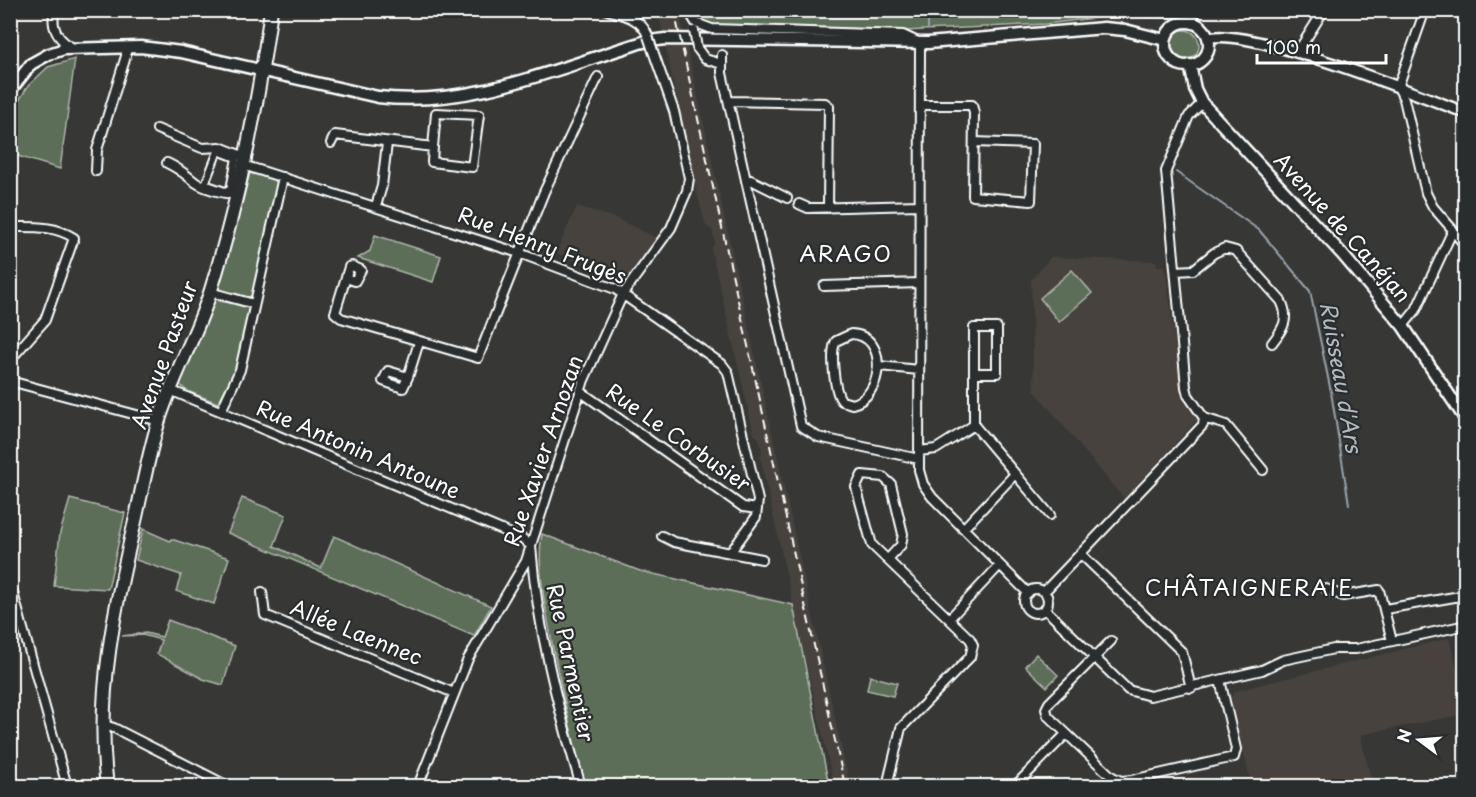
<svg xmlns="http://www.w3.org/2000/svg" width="1476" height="797" font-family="'Playpen Sans',sans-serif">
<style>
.built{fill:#46433d}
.green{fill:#5c6e58;stroke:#aeb6ac;stroke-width:1.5}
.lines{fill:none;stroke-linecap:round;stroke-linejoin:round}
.stream{stroke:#97a3ad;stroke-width:2}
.pedestrian-casing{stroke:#fff;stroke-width:10}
.minor-casing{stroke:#fff;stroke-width:12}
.tertiary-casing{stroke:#fff;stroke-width:14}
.secondary-casing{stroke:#fff;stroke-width:15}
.primary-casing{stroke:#fff;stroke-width:16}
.pedestrian{stroke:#2a2d2e;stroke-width:6}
.minor{stroke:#2a2d2e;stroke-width:8}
.tertiary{stroke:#2a2d2e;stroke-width:9}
.secondary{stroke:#2a2d2e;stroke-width:10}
.primary{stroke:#2a2d2e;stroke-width:12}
.rail{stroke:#fff;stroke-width:2;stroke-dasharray:9 4.5;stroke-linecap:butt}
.minor-bridge-casing{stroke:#fff;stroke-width:12;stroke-linecap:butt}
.minor-bridge{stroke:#2a2d2e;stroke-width:8}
.labels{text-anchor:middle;stroke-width:4.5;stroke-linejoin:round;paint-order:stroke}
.street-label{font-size:21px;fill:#fff;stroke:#2a2d2e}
.neighbourhood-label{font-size:22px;letter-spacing:1.5px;fill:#fff;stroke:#2a2d2e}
.water-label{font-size:22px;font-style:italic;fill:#b1bac1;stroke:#2a2d2e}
</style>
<rect width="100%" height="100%" fill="#373735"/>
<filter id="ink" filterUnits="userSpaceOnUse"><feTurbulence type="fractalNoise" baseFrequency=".0167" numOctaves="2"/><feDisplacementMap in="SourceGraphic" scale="12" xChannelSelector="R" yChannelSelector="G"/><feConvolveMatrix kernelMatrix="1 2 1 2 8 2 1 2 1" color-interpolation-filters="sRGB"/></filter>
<g filter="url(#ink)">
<!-- built -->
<path class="built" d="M658,11h21l171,775h-16l-74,-329 2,-4 -3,-15 -5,-3 -43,-186 4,-7 -3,-12 -6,-4 -12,-44z
M577,206l38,12 42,20 -27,36 -10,4 -64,-25z
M1051,257l105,4 1,5h8l17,130 16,23 -74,80 -90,-109 -3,-110z
M1449,638l16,64v12l-105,21 13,51h-106l-1,-5 -15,3 -20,-87 4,-6z"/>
<!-- green -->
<path class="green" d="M693,11h491v3l-11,4 -61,-2 -67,8 -141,7 -180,-4 -21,-5z
M1169 45a15 15 0 1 1 30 0a15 15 0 1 1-30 0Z
M75,59l-15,110 -49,-15v-41l17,-27 20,-19z
M250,173l25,7 2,4 -23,107 -3,5 -6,2 -27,-8z
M375,235l66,21 -8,26 -75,-24 12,-7z
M1072,270l20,23 -33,29 -19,-24z
M220,298l-1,3 29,5 1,4 -13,58 -18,35 -31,-12 -9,-8 36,-84z
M242,498l44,17 -12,31 47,22 13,-32 157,70 -17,30 -246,-103z
M70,499l55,14 -17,76 -54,-3 6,-53z
M143,529l27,12 1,-2 58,19 -15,46 -38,-13 5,-16 -45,-15z
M542,534l98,37 153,34 36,181h-244c-13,-47 -23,-95 -33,-143 -6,-37 -16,-72 -10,-109z
M168,620l67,26 -12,39 -20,-6 -46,-25 4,-14 -18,-5 -21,1 24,-3 16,4z
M1036,654l22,21 -11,12 -22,-21z
M870,676l27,7 -4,13 -26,-6z"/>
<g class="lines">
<!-- stream -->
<path class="stream" d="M928,10v19
M1176,172l83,58 51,61 21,101 18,112"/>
<defs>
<path id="pedestrian" d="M218,151l18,7 -6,31 -5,2 -20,-7z"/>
<path id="minor" d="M55,10c-5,17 3,30 18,38
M607,10c17,5 34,8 41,26
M688,10l8,13 16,6 191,6 17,8 -1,427 4,14 9,13 96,96
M697,48l8,11 17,5
M1297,53l27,-43
M722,55v18l79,353 17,11 101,22
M729,101l96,2 4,3 -1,102
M920,105h52l2,8 -1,83 58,5 2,-57 -59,-2
M157,129l45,19 18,-1 25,10
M331,143l4,-8 98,12 3,-34 43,2 -7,52 -40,-5 1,-15
M167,163c13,6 18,11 28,19 11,8 28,11 42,13
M243,165l276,88 96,36 107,75 6,8 30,128 -2,17 -26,36
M96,171l1,-21 29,-94v-9
M746,181l5,-1 36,18
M799,204l9,4 111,-3
M376,206l6,-20 5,-43
M10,227c22,0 45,-2 64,11l-29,82 -35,40
M1453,230l13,17
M1176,271l17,-1 21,-17 11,-5 11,3 45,50c9,18 2,28 -9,42
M346,278l9,3 6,-11 -9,-4 -3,1 -14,46 6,5 137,40 66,-166 54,-115
M824,286l95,-3
M210,292l44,12
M1403,326l13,-16 37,-80 -20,-23 -7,-14 -22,-94 -6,-12 27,-77
M851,334c39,1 32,64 1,70l-10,-3c-8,-9 -12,-50 -6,-60z
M879,366l40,4
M408,377l-5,11 -20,-7 5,-10 20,6 11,-35
M10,381l149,40
M170,390l353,149 8,7c6,81 27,163 50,240
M580,391l163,116 14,2
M221,411l19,-41 43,-193
M1204,418l22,7 37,45
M974,425v-97h23v45h-23
M919,451l17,-2 38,-24 76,90
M963,529l52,-55
M662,536l12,6 88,17
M1081,554l101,98 9,36
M10,582l57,204
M1326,589l17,7 36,-6 13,51
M1024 601a12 12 0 1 1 24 0a12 12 0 1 1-24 0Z
M262,592l3,23 189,78
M1044,592l159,-167 1,-7 -16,-23 -2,-8 -20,-216 23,-55 13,-13
M1045,609l83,81 22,6 112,-26 21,-10 51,-11h22l110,-24
M1385,609l81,-14
M949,619l51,-54
M1111,641l-62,62 -3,6 2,7 63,60 10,5 11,-1 102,-23 2,-8 -16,-69
M104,725l10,3 114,58
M418,786l50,-127 58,-98 58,-181 39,-86 48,-66 16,-37 2,-13 -15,-67 -21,-60
M887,786l14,-58 69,-71 3,-12 -3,-6 -98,-94 -16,-58 6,-12 21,2 8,7 12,50 -2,11 -13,14
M1015,786l51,-52"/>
<path id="tertiary" d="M1192,23l3,-13
M1208,38c41,-12 211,57 258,75"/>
<path id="secondary" d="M1165 44a22 22 0 1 1 44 0a22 22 0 1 1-44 0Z
M1190,65l5,24 7,14 140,151 61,72 63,94
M10,91l21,-27 18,-10 15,-5 77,-2 40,5 197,45c91,11 180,-29 265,-55l22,-3 263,4 176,-15 21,2 40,10"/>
<path id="primary" d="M107,786c-12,-90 8,-181 29,-269 7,-32 13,-65 23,-97 14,-44 38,-86 52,-130 28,-91 47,-186 60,-280"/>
</defs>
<!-- pedestrian casing -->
<use href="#pedestrian" class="pedestrian-casing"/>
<!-- minor casing -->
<use href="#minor" class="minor-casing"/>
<!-- tertiary casing -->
<use href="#tertiary" class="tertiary-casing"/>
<!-- secondary casing -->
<use href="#secondary" class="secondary-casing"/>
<!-- primary casing -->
<use href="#primary" class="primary-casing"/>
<!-- pedestrian -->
<use href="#pedestrian" class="pedestrian"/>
<!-- minor -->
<use href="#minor" class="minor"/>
<!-- tertiary -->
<use href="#tertiary" class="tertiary"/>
<!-- secondary -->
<use href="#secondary" class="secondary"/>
<!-- primary -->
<use href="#primary" class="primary"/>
<!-- rail -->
<path class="rail" d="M674,10l171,776"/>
<defs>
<path id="minor-bridge" d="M694,31l3,17
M648,36l5,15"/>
</defs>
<!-- minor-bridge casing -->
<use href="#minor-bridge" class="minor-bridge-casing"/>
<!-- minor-bridge -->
<use href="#minor-bridge" class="minor-bridge"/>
</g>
</g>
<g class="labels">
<!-- street labels -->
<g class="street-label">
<text transform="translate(1342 228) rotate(48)" y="7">Avenue de Canéjan</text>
<text transform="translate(542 246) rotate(21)" y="7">Rue Henry Frugès</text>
<text transform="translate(165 355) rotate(-70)" y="7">Avenue Pasteur</text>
<text transform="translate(678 438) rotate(35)" y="7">Rue Le Corbusier</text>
<text transform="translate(358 450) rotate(23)" y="7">Rue Antonin Antoune</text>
<text transform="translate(544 451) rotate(-71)" y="7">Rue Xavier Arnozan</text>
<text transform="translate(356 633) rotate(22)" y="7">Allée Laennec</text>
<text transform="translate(570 663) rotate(78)" y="7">Rue Parmentier</text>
</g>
<!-- neighbourhood labels -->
<g class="neighbourhood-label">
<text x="846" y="262">ARAGO</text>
<text x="1249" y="596">CHÂTAIGNERAIE</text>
</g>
<!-- water labels -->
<g class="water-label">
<text transform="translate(1341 377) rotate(80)" y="8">Ruisseau d'Ars</text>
</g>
</g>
<!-- margin -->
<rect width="1476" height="797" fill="none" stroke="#2a2d2e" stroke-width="36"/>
<rect x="18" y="18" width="1440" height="761" fill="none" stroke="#fff" stroke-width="2" filter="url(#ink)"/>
<!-- north arrow -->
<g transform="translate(1419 740) rotate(286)" stroke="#2a2d2e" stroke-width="4.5" paint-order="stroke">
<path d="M0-4.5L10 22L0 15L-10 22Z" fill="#ffffff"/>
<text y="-9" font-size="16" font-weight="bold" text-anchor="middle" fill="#ffffff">N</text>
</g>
<!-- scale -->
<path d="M1257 54v9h129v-9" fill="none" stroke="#ffffff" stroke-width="3"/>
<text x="1266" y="54" font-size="18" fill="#ffffff" stroke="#2a2d2e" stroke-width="4.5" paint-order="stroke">100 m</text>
</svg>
